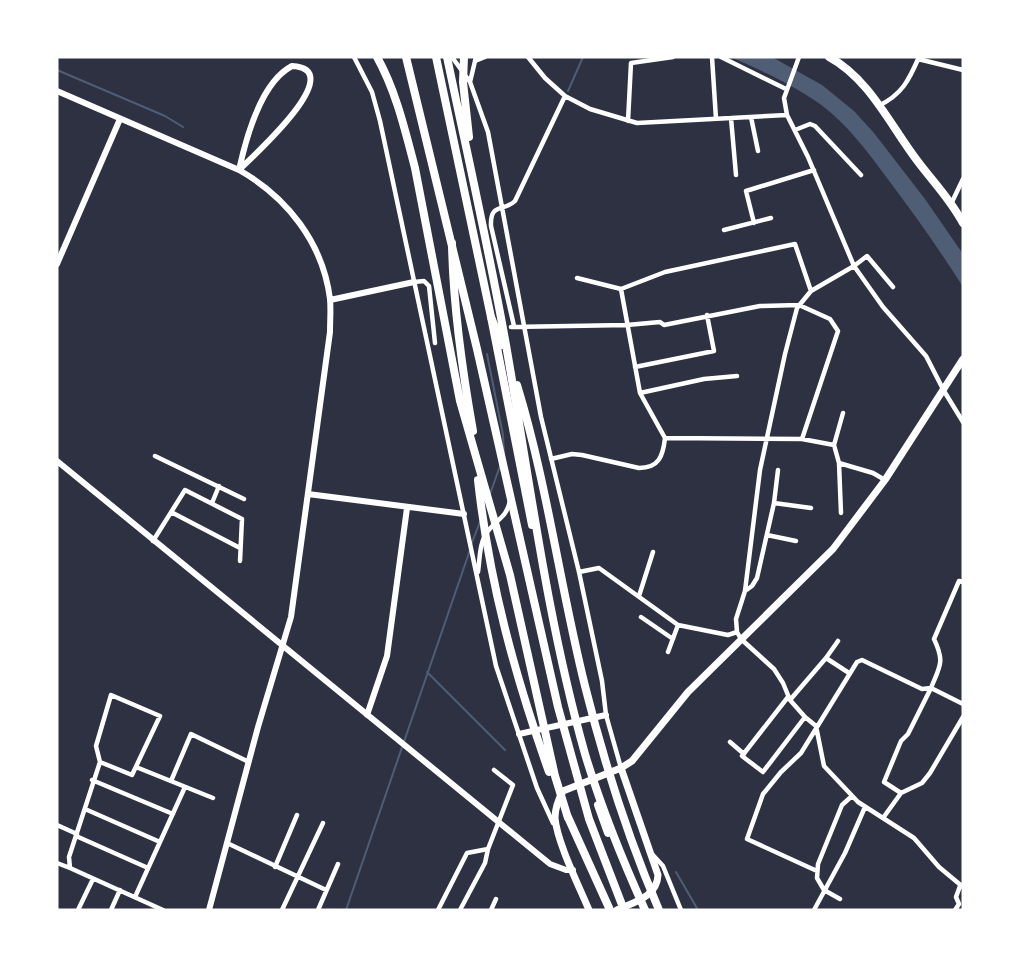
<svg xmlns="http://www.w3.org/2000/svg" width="1020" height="967" font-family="Figtree,sans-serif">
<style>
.water{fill:#4f5d75}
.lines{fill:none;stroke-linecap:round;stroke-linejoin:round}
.stream{stroke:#4f5d75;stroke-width:2}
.minor{stroke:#fff;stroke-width:4.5}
.tertiary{stroke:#fff;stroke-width:6}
.secondary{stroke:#fff;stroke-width:7}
.primary{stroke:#fff;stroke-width:8}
.trunk{stroke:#fff;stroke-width:8}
.motorway{stroke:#fff;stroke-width:8}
</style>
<rect width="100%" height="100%" fill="#2d3142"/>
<!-- water -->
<path class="water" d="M731,57h41l50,28 32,26 20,22 51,66 38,55v33c-24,-38 -49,-73 -76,-109 -20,-27 -40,-54 -67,-74 -28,-20 -58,-33 -89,-47z"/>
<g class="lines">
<!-- stream -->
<path class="stream" d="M57,70l108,46 18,11
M568,91l15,-34
M487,354l16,81 1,20
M490,494l10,-28
M471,545l9,-23
M427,672l78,78
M676,872l22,38
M346,910l124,-360"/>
<!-- minor -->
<path class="minor" d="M354,57l18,35 8,29 116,545 41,122 16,35
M452,57l18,25 18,50 53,285 38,155 23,109 4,34 15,53
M528,57l17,21 20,18 25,13 47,14 150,-8
M712,57l4,62
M721,57l65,32
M799,57l-15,41 3,17 21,42 46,109 29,41 43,49 18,35 19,31
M918,59l45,11
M475,61l10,-4
M470,82l6,-25
M878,106c24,-11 31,-26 41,-49
M751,117l7,34
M731,118l5,57
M628,121l3,-58 42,-6
M795,130l15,-6 5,2 46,49
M952,202l11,-23
M754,223l-8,-32 68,-21
M724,230l47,-12
M577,278l44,11
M414,282l10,-1 5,5 6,57
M893,287l-26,-31 -13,10 -43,25 -14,17 -12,46 -25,116 -15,121 -9,28 1,13 4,7 33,30 9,14 7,17 15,17 11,9 8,40 34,36 56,36 25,29 24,20
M811,291l-16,-47 -130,28 -44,17 19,104 25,45 137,1 32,6 5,18 34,10 12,7
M514,326l-23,-100c-1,-24 13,-14 24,-25l50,-105
M511,327l116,-2 33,-3 4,3 96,-19 39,-1 31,14 8,12 -36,108
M635,367l79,-16 -7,-36
M640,393l64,-14 33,-3
M834,445l9,-32
M155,456l89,43
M551,459l21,-5 10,1 57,13c20,0 24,-12 26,-30
M839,463l2,50
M212,503l7,-17
M774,503l37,5
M171,512l69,36
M767,535l29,6
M153,541l32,-51 57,29 -2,42
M478,572c2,-13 1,-30 10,-41 10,-13 18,-13 22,-30
M579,572l20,-4 79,57 50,10 9,-3
M963,582l-4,-1 -25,58c11,23 6,27 -3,49l32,16
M745,591l7,-5 5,-8 17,-75 4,-33
M639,596l14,-44
M641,617l32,22
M668,652l10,-27
M826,658l23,15
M788,697l-46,59 21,16 42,-55
M790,700l36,-42 12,-17
M730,742l14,12
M100,762l32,13 28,-59 -49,-21 -15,51 4,16 -31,95 1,11 93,42
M136,767l77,31
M92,780l81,34
M171,781l20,-47 58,28
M85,809l75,33
M883,818l18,-25 21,-10 8,-10 33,-56
M57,825l20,9
M76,836l72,32
M227,843l99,47
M652,854l11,12 18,44
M57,863l13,5
M275,867l22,-52
M817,871l-70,-32 16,-45 18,-22 20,-19 56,-91 5,-2 60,29 9,-1 -23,46 -7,7 -17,41 17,11
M135,897l50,-110
M840,899l-16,-9 -7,-12 1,-14 24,-59 10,-9
M78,910l15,-31
M111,910l9,-20
M282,910l41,-87
M318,910l20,-46
M438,910l29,-57 21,-4 25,-64 -19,-15
M460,910l25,-47 3,-14
M491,910l5,-11
M814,910l31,-57 20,-46
M955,910l4,-6 -3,-7 4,-11"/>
<!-- tertiary -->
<path class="tertiary" d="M292,66c59,3 -41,92 -53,104 7,-32 22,-88 53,-104z
M57,91l182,79c48,27 84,73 91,129 1,10 0,22 0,33l-39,285 -33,110 -49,183
M57,264l63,-145
M330,300l84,-18
M57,461l493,403 16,6h7
M308,494l156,20
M367,715l20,-59 20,-148
M519,734l87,-19"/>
<!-- secondary -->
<path class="secondary" d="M589,910c-10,-24 -32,-68 -34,-92 0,-10 3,-18 8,-27l58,-23 11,-7 56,-69 145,-143 52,-69 78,-121
M617,910c17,-8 40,-13 41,-35l-37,-107"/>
<!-- primary -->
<path class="primary" d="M829,57c41,22 62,70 90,106 16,21 31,36 44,60"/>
<!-- trunk -->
<path class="trunk" d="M406,57l71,292 81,358 31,112 35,91
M436,57l55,260 41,208
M598,805l10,28"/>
<!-- motorway -->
<path class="motorway" d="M377,57c19,34 28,73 38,111l45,233 50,174 45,201 13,42
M447,57c20,96 42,192 59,288 24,137 41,275 79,409 16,53 37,105 60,156
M464,57l-1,25 6,55
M452,243c1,63 10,126 21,188
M491,317l11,28
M517,385c30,98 43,201 68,301 19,76 43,152 74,224
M478,480c11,102 37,196 71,292
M567,815l43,95"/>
</g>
<!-- border -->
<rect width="1020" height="967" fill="none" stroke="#ffffff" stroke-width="117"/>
</svg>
